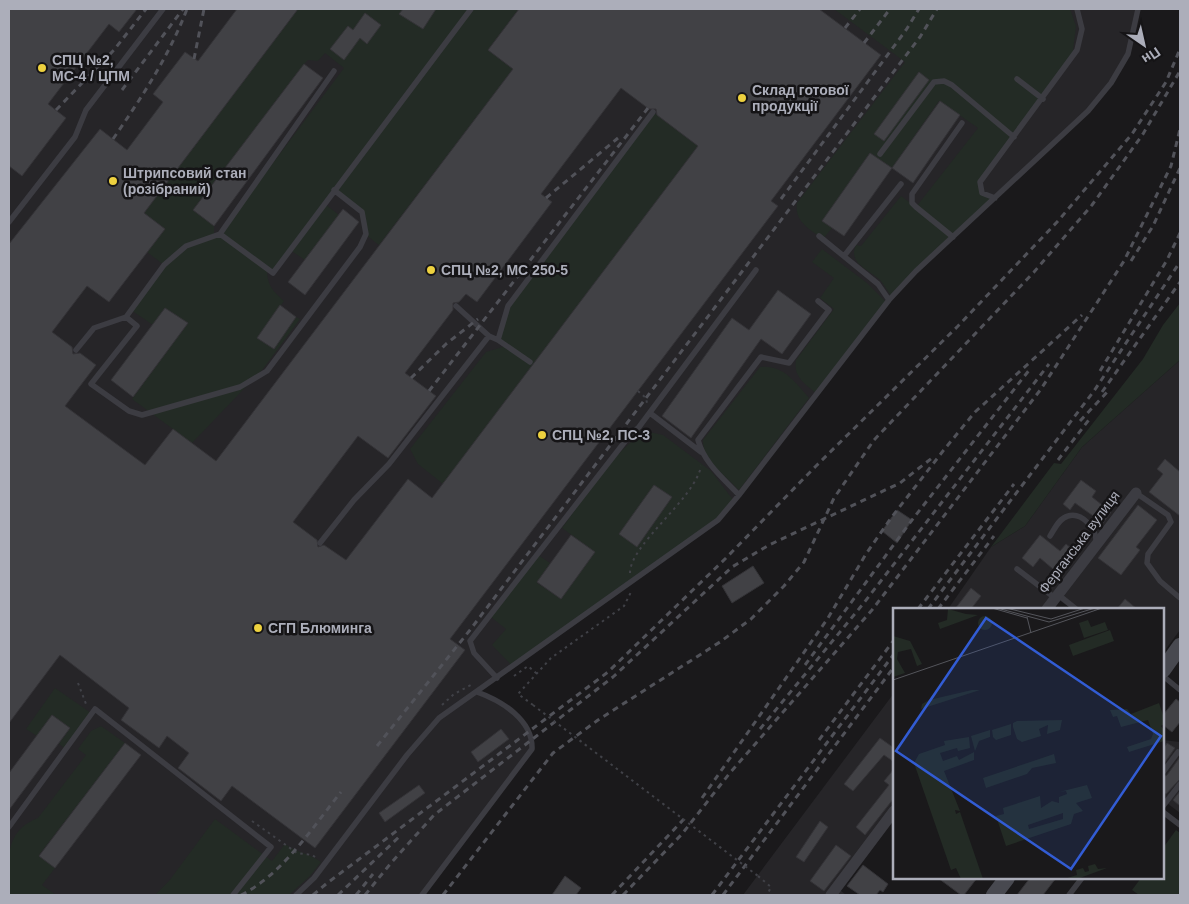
<svg xmlns="http://www.w3.org/2000/svg" width="1189" height="904" font-family="Helvetica,sans-serif">
<style>
.built{fill:#262528}
.green{fill:#232b25;fill-rule:evenodd}
.building{fill:#414145;stroke:#343337;fill-rule:evenodd}
.lines{fill:none;stroke-linecap:round;stroke-linejoin:round}
.path{stroke:#404147;stroke-width:2;stroke-dasharray:2.5 4;stroke-linecap:butt}
.lane{stroke:#3c3c42;stroke-width:5.5}
.street{stroke:#3c3c42;stroke-width:11}
.secondary{stroke:#484950;stroke-width:16}
.rail{stroke:#515259;stroke-width:3;stroke-dasharray:6 5;stroke-linecap:butt}
.path-bridge{stroke:#404147;stroke-width:2;stroke-dasharray:2.5 4;stroke-linecap:butt}
.poi-dot{fill:#edd13f;stroke:#151416;stroke-width:2}
.labels{text-anchor:middle;stroke-width:5;stroke-linejoin:round;paint-order:stroke}
.poi-label{font-size:14px;font-weight:bold;fill:#acaeba;stroke:#151416;text-anchor:start}
.street-label{font-size:14px;fill:#acaeba;stroke:#151416}
.inset-road{fill:none;stroke:#54555b;stroke-width:1}
.view{fill:#325cd4;fill-opacity:0.15;stroke:#325cd4;stroke-width:2.5}
.inset-edge{fill:none;stroke:#acaeba;stroke-width:2.5}
</style>
<rect width="100%" height="100%" fill="#1a191b"/>
<!-- built -->
<path class="built" d="M9,9h1129l-10,45 -17,29 -23,28 -173,161 -32,37 -144,186 -261,197 46,28 8,29 -110,146h-413z
M1180,360v270l-17,23v-44h-91l-13,-9 -7,9h-104l43,-62 34,-21 57,-79z
M894,693v126l-54,71 6,5h-103z
M1163,740l17,2v71l-17,-13z"/>
<!-- green -->
<path class="green" d="M298,9h218l2,1 -30,40 25,19 -134,176 -13,-10 -4,-23 -28,-21 -9,13 14,11 -34,45 -15,-10 -17,23 -6,-4c0,16 5,21 17,32l-27,37 17,11 22,-32 4,2 -37,50 -71,74 -60,-44 56,-76 -23,-15 -12,17 -22,-15 33,-45 -17,-13 17,-24 -20,-15zM325,53l19,15 -124,166 -6,2v-10l-21,-16 111,-146 4,-4 10,1z
M834,9h236l6,17 -4,33 -92,123v8l15,8 -103,99c-4,-5 -7,-11 -11,-16 -10,-11 -34,-17 -25,-36l5,1 40,-50 15,11 62,-79 -39,-27 -47,67 -22,-15 -48,68 10,7 -9,11c-13,-10 -29,-17 -26,-36l108,-141z
M653,112l45,34 -255,338 -25,-20 -8,-15 76,-97 20,-6 -8,-6 10,-34z
M822,249l45,34 20,20 -70,91c-12,-10 -24,-17 -21,-34l38,-51 -14,-11 14,-20 -22,-16z
M1180,303v57l-98,87 -57,79 -34,21 63,-84 7,1 82,-105 20,-34z
M760,367c24,-2 35,15 49,31l-70,92c-13,-14 -37,-30 -36,-50z
M649,432l14,3 48,36 23,30 -16,19 -205,147 -21,-22 14,-16 -15,-12 47,-62 12,8 -13,20 24,16 34,-47 -33,-24c17,-23 61,-91 87,-96z
M55,688l36,25 -25,36 -7,-5 11,-16 -18,-13 -15,21 -11,-7z
M101,726l24,17 -86,112 16,13 -13,17 14,10h-47c0,-32 -7,-63 29,-77l48,-63 -8,-6 13,-18z
M215,819l57,42 13,-17c12,9 24,9 36,18l-11,14 -21,19h-134l14,-14z
M1176,830l4,3v62h-41l-7,-5 9,-12h22v-30z"/>
<!-- building -->
<path class="building" d="M9,9h128l-18,23 -10,-8 -61,80 18,14 -44,58 -13,-10z
M237,9h61l-154,204 21,16 -56,73 -22,-16 -35,46 20,15 1,7 7,-1 16,12 -31,41 80,59 28,-36 43,32 297,-392 -25,-19 31,-41h300l62,46 -110,146 7,5 -328,433 15,11 -150,198 -83,-62 -11,15 -43,-33 11,-15 -22,-17 -8,12 -38,-28 8,-12 -69,-53 -51,68v-479l91,-115 27,21 36,-48 -10,-8 32,-42 13,9zM621,88l28,21h7l1,6 41,31 -266,352 -24,-19 -62,81 -22,-15 -6,2 -1,-7 -24,-18 65,-86 30,22 48,-62 -31,-23 48,-63v-7l6,-1 7,-8 11,8 75,-100 -11,-8z
M403,9h33l-13,20 -24,-15z
M365,13l16,12 -14,19 -7,-6 -16,22 -14,-11 18,-23 5,4z
M304,64l19,14 -109,148 -21,-16z
M919,72l10,8 -45,61 -10,-7z
M940,101l20,14 -47,68 -21,-15z
M870,153l22,15 -48,68 -22,-15z
M343,209l16,13 -54,73 -17,-13z
M778,290l33,24 -29,40 -21,-15 -70,99 -29,-22 70,-98 17,12z
M280,305l16,12 -22,32 -17,-11z
M165,308l23,15 -55,74 -22,-17z
M1165,459l15,13v44l-31,-24 14,-18 -6,-5z
M1081,480l15,11 -4,6 19,15 -8,11 -28,-20 -5,7 -7,-6z
M654,485l18,12 -35,50 -18,-13z
M1138,505l19,15 -21,27 4,3 -19,25 -23,-17z
M897,510l15,10 -15,23 -15,-12z
M571,535l24,17 -34,47 -24,-17z
M1040,535l20,16 6,-7 11,9 -17,22 -20,-17 -7,9 -11,-9z
M753,566l11,17 -32,20 -10,-17z
M971,588l10,8 -10,13h-16z
M1125,599l12,10h-20z
M1176,699l4,3v20l-8,10 -9,-7v-10z
M52,715l18,13 -61,82v-37z
M501,729l8,10 -31,23 -7,-10z
M880,738l14,10v14l-10,-7 -31,36 -9,-7z
M125,743l16,12 -86,113 -16,-12z
M1167,743l8,5 -12,17v-16z
M1180,757v22l-14,15 -3,-2v-15l4,-2z
M894,769v29l-29,37 -9,-8 33,-42 -5,-4z
M419,785l6,8 -40,29 -6,-9z
M1180,791v15l-7,-6z
M820,821l8,6 -24,35 -8,-5z
M836,845l15,11 -27,35 -14,-10z
M863,865l25,19 -5,8 -3,-2 -4,5h-16l-13,-9z
M565,876l16,12 -5,7h-24z
M938,878h39l-13,17h-3z
M1030,878h26l-13,17h-26z"/>
<g class="lines">
<!-- path -->
<path class="path" d="M638,391l8,7 1,5
M630,573c0,-29 65,-74 71,-107
M514,676l14,-10 8,7
M78,683l8,21 2,1
M442,705l12,-11 17,-9
M533,705l-15,-11 33,-36 73,-52 7,-14
M252,821l45,32 15,2 6,4
M758,876l13,11 -4,8"/>
<!-- lane -->
<path class="lane" d="M1017,79l26,20
M880,154l54,-72 10,-1 8,4 62,52
M995,198l-13,-5 -2,-11 97,-132 5,-21 -5,-20
M9,222l66,-85 11,-27 77,-101
M220,234l53,39 198,-264
M953,237l-37,-30 -4,-4v-9l50,-71
M844,256l57,-72
M889,300l27,-29 172,-160 23,-28 17,-29 10,-45
M456,306l33,30 9,4
M126,317l11,9 -46,58 38,27 13,4 98,-28 27,-16 93,-124 6,-13 -4,-22 -28,-22
M76,350l18,-22 32,-11 38,-52 22,-19 34,-12 114,-163
M530,362l-32,-22 10,-34 145,-194
M650,413l51,39
M1136,493l32,22 3,7 -23,32 -1,9 13,18 20,17
M739,495l150,-195 -11,-16 -59,-48
M1050,536c4,-6 9,-18 18,-20 14,-4 29,13 28,26
M320,543l34,-43 35,-36 100,-128
M1017,569l38,29 6,-1 15,12
M1163,676l17,14
M497,678l-23,-25 -4,-12 160,-206 9,-8 117,-157
M1163,772l15,-20
M1163,806l17,-22
M1163,812l17,13
M9,827l86,-118 176,138 -38,48
M296,895l18,-17 93,-123 32,-37 279,-198 21,-25c-16,-17 -35,-32 -41,-55l63,-83 28,6 40,-53 -11,-9
M422,895l110,-146c1,-29 -30,-48 -55,-57
M1069,895l13,-17"/>
<!-- street -->
<path class="street" d="M1047,609l89,-116
M831,895l63,-84"/>
<!-- secondary -->
<path class="secondary" d="M1163,670l17,-24
M994,895l13,-17"/>
<!-- rail -->
<path class="rail" d="M845,28l15,-19
M864,43l26,-34
M194,59l10,-50
M122,90l61,-81
M56,110l58,-60 32,-41
M113,139c29,-42 56,-83 74,-130
M546,198l72,-60
M781,199l125,-169 13,-21
M1131,261l22,-35 27,-58
M1100,371l67,-111 13,-27
M411,378l35,-34 32,-25
M429,391l219,-283
M1102,392l78,-110
M1080,421l30,-32
M1058,460l33,-43
M918,609l96,-125
M928,609l166,-218 86,-129
M938,609l56,-73
M805,665l107,-145 118,-151
M760,729l103,-125 186,-240
M819,740l75,-100
M377,746l93,-116 450,-593 17,-28
M702,798l126,-180 38,-64 25,-36 52,-67 32,-39 107,-97
M241,895c42,-21 71,-67 100,-103
M313,895l13,-11 282,-212 118,-114 89,-91 143,-141 100,-105 74,-87 34,-52 14,-33
M338,895l63,-60
M356,895l17,-21
M365,895l26,-32 43,-48 179,-138 119,-110 37,-22 131,-62 32,-25
M443,895l110,-142 45,-33 122,-78 31,-23 33,-33 20,-24 30,-64 40,-58 160,-168 58,-67 51,-71 37,-63
M612,895l72,-76
M623,895l59,-61 47,-60 143,-164 169,-221 83,-128 47,-95 9,-37
M712,895l182,-241
M723,895l171,-228"/>
<!-- path-bridge -->
<path class="path-bridge" d="M533,705l225,171"/>
</g>
<!-- markers -->
<g class="poi-dot">
<circle cx="42" cy="68" r="5"/>
<circle cx="742" cy="98" r="5"/>
<circle cx="113" cy="181" r="5"/>
<circle cx="431" cy="270" r="5"/>
<circle cx="542" cy="435" r="5"/>
<circle cx="258" cy="628" r="5"/>
</g>
<g class="labels">
<!-- poi labels -->
<g class="poi-label">
<text x="52" y="65">СПЦ №2,<tspan x="52" dy="16">МС-4 / ЦПМ</tspan></text>
<text x="752" y="95">Склад готової<tspan x="752" dy="16">продукції</tspan></text>
<text x="123" y="178">Штрипсовий стан<tspan x="123" dy="16">(розібраний)</tspan></text>
<text x="441" y="275">СПЦ №2, МС 250-5</text>
<text x="552" y="440">СПЦ №2, ПС-3</text>
<text x="268" y="633">СГП Блюминга</text>
</g>
<!-- street labels -->
<g class="street-label">
<text transform="translate(1079 542) rotate(-53)" y="5">Ферганська вулиця</text>
</g>
</g>
<!-- overview -->
<g transform="translate(893 608)">
<rect width="271" height="271" fill="#1a191b"/>
<path d="M55,1l18,5 12,1 -38,14 -2,-6 9,-3zM85 15a7 7 0 1 1 14 0a7 7 0 1 1-14 0ZM195,12l3,7 14,-5 3,8 -24,8 -5,-15zM217,22l4,11 -41,15 -4,-11zM0,28l17,5 12,23 -5,2 -6,-17 -13,3 -1,7 8,14 -12,4zM79,82h8l-59,19 1,-5 7,-4zM266,95l5,15v6l-3,2 3,4v11l-35,11 -2,-5 24,-8 2,-5 -5,-14 -27,7 -4,-11 -4,1 -3,-7 17,-1 4,5zM169,112l-2,10 -13,4 1,-9 -9,4 2,7 -19,6 -5,-3 -4,-12v-4l4,-2zM118,116v11l-15,5 -3,-3 -1,-7zM97,122v7l-11,4 -4,10 -4,-15zM76,129l1,11 -12,3 -1,-3 -17,5 3,8 14,-5 2,4 15,-8v8l-30,11 16,40 -5,-1 1,4 4,-2 23,67h-22l-5,-11 -5,2 -37,-107 5,-9 26,-9 -1,-4zM161,146l2,9 -24,5 -5,6 -41,14 -3,-10zM194,177l5,13 -16,5 7,8 -9,3 -3,10 -65,22 -10,-30 8,-2 -1,-6 37,-12 1,12 11,-7 7,2v-6l8,-3 -1,-3 -7,1zM170,205v6l-34,10 -1,-4zM202,256l3,5 9,-1 -30,11h-13l13,-4 -1,-5 7,-2 2,4 4,-1 -1,-5z" fill="#232b25" fill-rule="evenodd"/>
<path class="inset-road" d="M99,0l35,10M104,0l52,14 46,-14M113,0l45,11 34,-11M134,9l4,16M0,72l209,-72"/>
<path class="view" d="M93,10l175,118 -90,133 -175,-118z"/>
<rect width="271" height="271" class="inset-edge"/>
</g>
<!-- border -->
<rect width="1189" height="904" fill="none" stroke="#acaeba" stroke-width="20"/>
<!-- north arrow -->
<g transform="translate(1144 45) rotate(146)" stroke="#151416" stroke-width="4" paint-order="stroke">
<path d="M0-4L9 19L0 12L-9 19Z" fill="#acaeba"/>
<text y="-8" font-size="14" font-weight="bold" text-anchor="middle" fill="#acaeba">Пн</text>
</g>
</svg>
